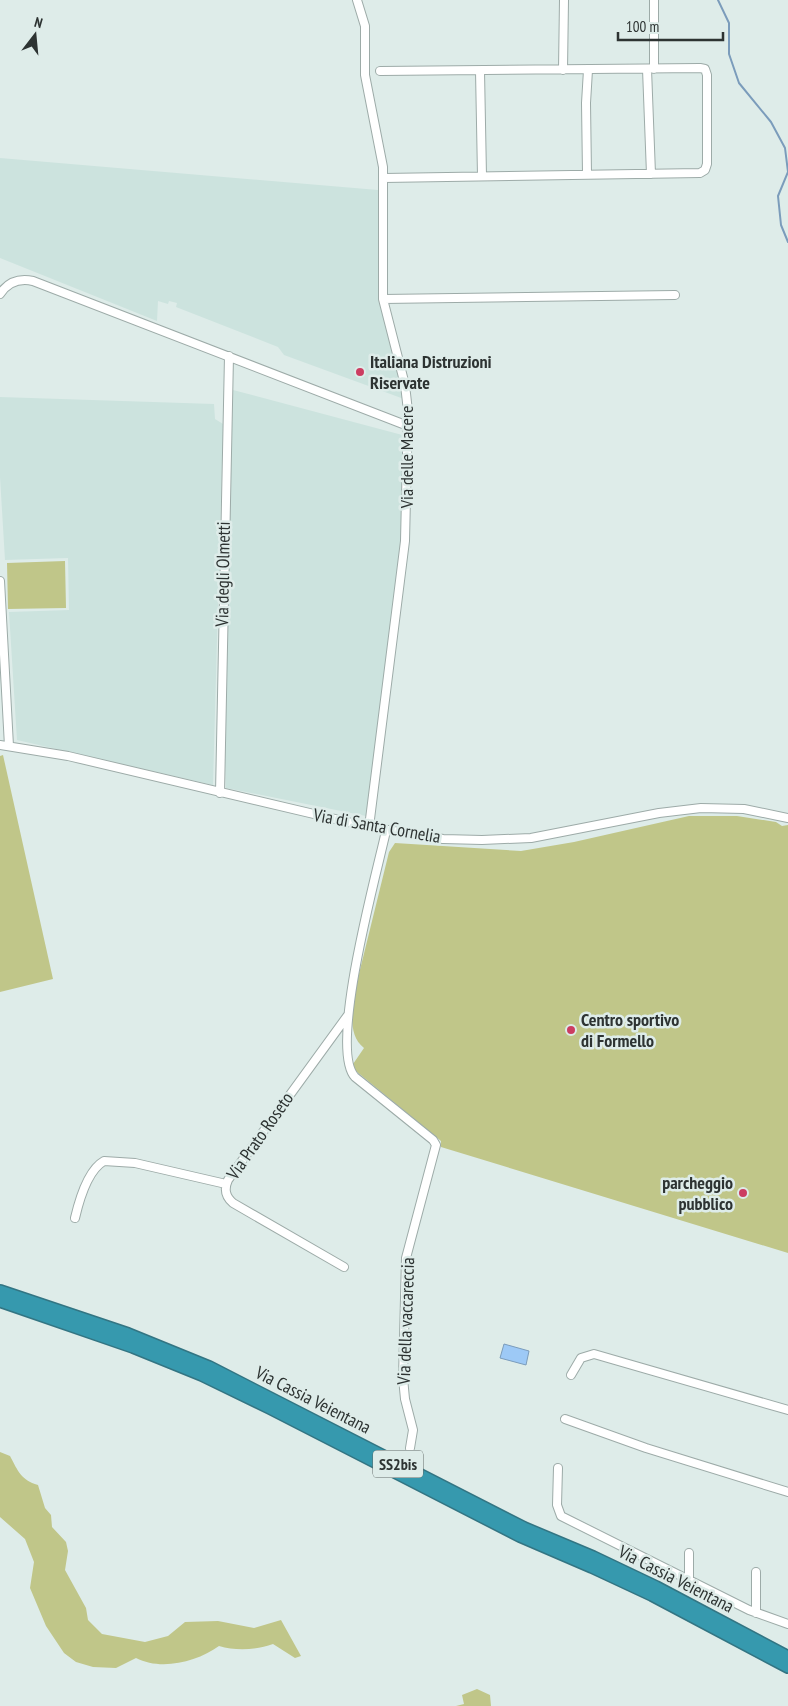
<svg xmlns="http://www.w3.org/2000/svg" width="788" height="1706" font-family="'PT Sans Narrow',sans-serif">
<style>
.built{fill:#cce3de}
.green{fill:#c0c689}
.water{fill:#9dc9f6;stroke:#7b9cbb}
.lines{fill:none;stroke-linecap:round;stroke-linejoin:round}
.stream{stroke:#7b9cbb;stroke-width:2}
.minor-casing{stroke:#9daba8;stroke-width:10}
.highway-casing{stroke:#337583;stroke-width:14}
.minor{stroke:#fff;stroke-width:8}
.highway{stroke:#3699ae;stroke-width:11}
.poi-dot{fill:#cc3d61;stroke:#deece9;stroke-width:2}
.labels{text-anchor:middle;stroke-width:5;stroke-linejoin:round;paint-order:stroke}
.shield{fill:#deece9;stroke:#626a69;stroke-width:1}
.shield-label{font-size:16px;font-weight:bold;fill:#2d3332}
.poi-label{font-size:18px;font-weight:bold;fill:#2d3332;stroke:#deece9;text-anchor:start}
.street-label{font-size:18px;fill:#2d3332;stroke:#deece9}
</style>
<rect width="100%" height="100%" fill="#deece9"/>
<!-- built -->
<path class="built" d="M0,158l378,32 3,6 -1,99 24,104 -120,-44 -6,-8 -102,-40 1,-4 -8,-2 -1,3 -10,-3 -1,20 -157,-63z
M233,390l173,46 -2,94 -38,286 -140,-28 -2,-66z
M0,397l214,7 1,15 8,5 -10,361 -196,-45 -8,-128 60,-2 -1,-52 -63,2 -5,-83z"/>
<!-- green -->
<path class="green" d="M65,561l1,47 -58,1 -1,-46z
M3,755l50,224 -53,13v-236z
M689,816h48l39,6 6,4 6,-1v428l-347,-106v-6l-90,-74 13,-19c-18,-14 -11,-43 -8,-62l33,-134 6,-9 126,8 53,-9z
M0,1452l10,4c8,15 11,24 28,29l7,23 6,7 1,12 14,15 2,9 -3,19 21,38 2,12 14,14 43,8 23,-6 17,-14 33,-1 36,7 27,-8 20,36 -6,2 -22,-14c-17,6 -37,7 -54,2 -22,16 -58,25 -83,12l-20,10 -23,-1 -17,-5 -12,-9 -18,-27 -16,-38 4,-26 -9,-23 -25,-22z
M477,1689l13,6 1,11h-35l8,-2 -2,-9z"/>
<!-- water -->
<path class="water" d="M504,1344l25,7 -3,14 -26,-7z"/>
<g class="lines">
<!-- stream -->
<path class="stream" d="M718,0l11,23v31l10,29 32,39 14,26 3,24 -10,24 3,29 7,17"/>
<defs>
<path id="minor" d="M357,0l8,26v49l18,92v132l22,86 3,26 -3,130 -36,286
M647,69l4,105
M654,69v-69
M563,70l1,-70
M380,71l320,-3 5,1 2,6v89l-2,6 -5,3 -316,5
M480,71l2,105
M587,174l-1,-71 2,-33
M0,294c8,-12 19,-16 33,-13l375,145
M383,299l292,-4
M0,581l9,165
M0,745l68,11 301,71 74,12 39,1 49,-2 128,-25 42,-5 43,1 44,9
M220,793l9,-437
M386,831c-9,41 -58,218 -31,246l78,63 3,5 -30,113 -3,120 2,21 8,31 -3,18
M75,1218c4,-17 13,-48 29,-57l31,2 91,21
M344,1267l-111,-64c-8,-7 -9,-14 -5,-23l120,-165
M571,1375l10,-17 13,-4 194,56
M565,1419l81,29 142,44
M558,1468l-1,37 4,11 188,94 39,14
M689,1553v27
M756,1572v41"/>
<path id="highway" d="M0,1291l128,43 81,33 315,161 69,29 63,30 132,70
M0,1301l133,46 69,28 68,33 250,128 72,31 60,28 136,72"/>
</defs>
<!-- minor casing -->
<use href="#minor" class="minor-casing"/>
<!-- highway casing -->
<use href="#highway" class="highway-casing"/>
<!-- minor -->
<use href="#minor" class="minor"/>
<!-- highway -->
<use href="#highway" class="highway"/>
</g>
<!-- markers -->
<g class="poi-dot">
<circle cx="360" cy="372" r="5"/>
<circle cx="571" cy="1030" r="5"/>
<circle cx="743" cy="1193" r="5"/>
</g>
<g class="labels">
<!-- shield labels -->
<rect class="shield" x="373" y="1450.5" width="50" height="27" rx="4"/>
<g class="shield-label">
<text x="398" y="1470">SS2bis</text>
</g>
<!-- poi labels -->
<g class="poi-label">
<text x="370" y="368">Italiana Distruzioni<tspan x="370" dy="21">Riservate</tspan></text>
<text x="581" y="1026">Centro sportivo<tspan x="581" dy="21">di Formello</tspan></text>
<text x="733" y="1189" text-anchor="end">parcheggio<tspan x="733" dy="21">pubblico</tspan></text>
</g>
<!-- street labels -->
<g class="street-label">
<text transform="translate(407 457) rotate(-90)" y="6">Via delle Macere</text>
<text transform="translate(223 574) rotate(-89)" y="6">Via degli Olmetti</text>
<text transform="translate(377 826) rotate(10)" y="6">Via di Santa Cornelia</text>
<text transform="translate(260 1136) rotate(-55)" y="6">Via Prato Roseto</text>
<text transform="translate(406 1321) rotate(-88)" y="6">Via della vaccareccia</text>
<text transform="translate(313 1400) rotate(27)" y="6">Via Cassia Veientana</text>
<text transform="translate(676 1579) rotate(27)" y="6">Via Cassia Veientana</text>
</g>
</g>
<!-- north arrow -->
<g transform="translate(35 35) rotate(16)" stroke="#deece9" stroke-width="4" paint-order="stroke">
<path d="M0-4L9 19L0 12L-9 19Z" fill="#2d3332"/>
<text y="-8" font-size="14" font-weight="bold" text-anchor="middle" fill="#2d3332">N</text>
</g>
<!-- scale -->
<path d="M618 32v8h105v-8" fill="none" stroke="#2d3332" stroke-width="2.5"/>
<text x="626" y="32" font-size="15" fill="#2d3332" stroke="#deece9" stroke-width="4" paint-order="stroke">100 m</text>
</svg>
